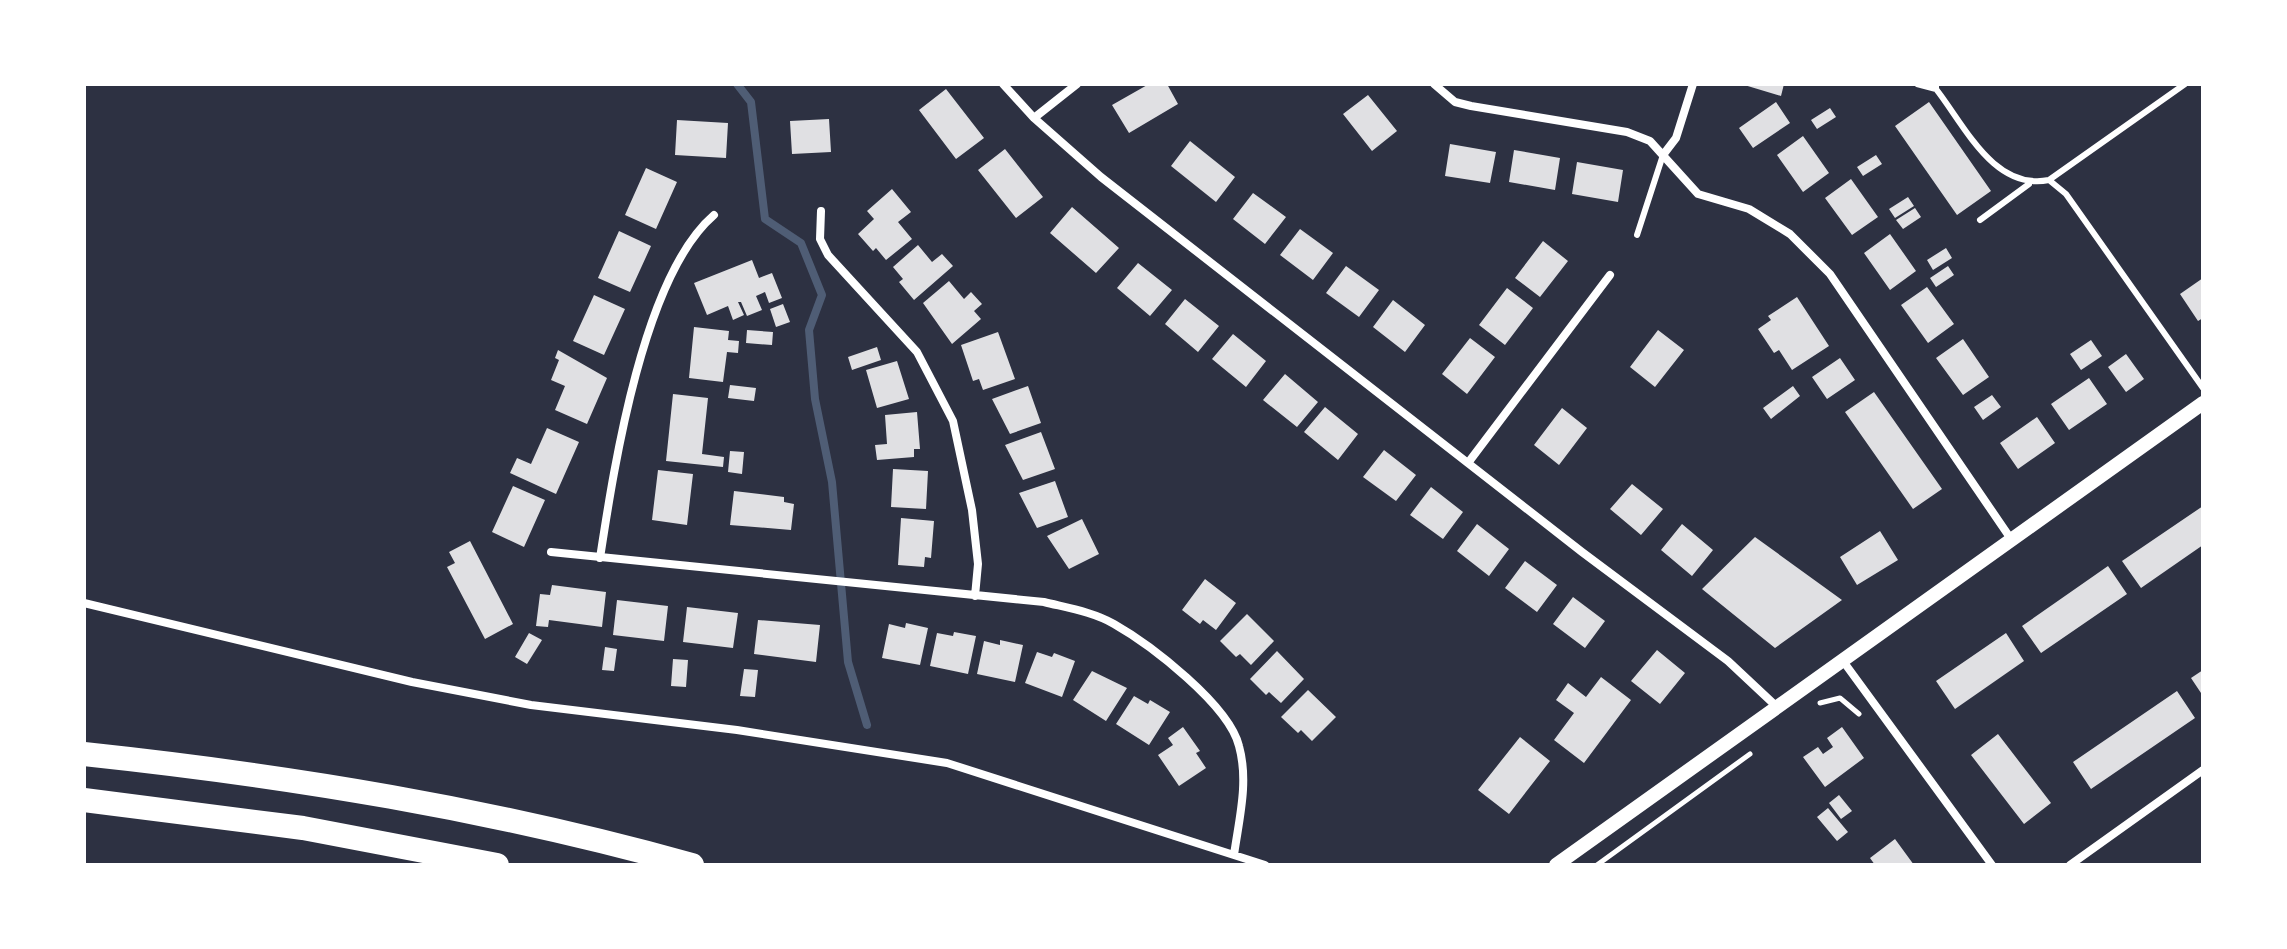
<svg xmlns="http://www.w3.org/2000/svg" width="2287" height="949" font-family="'Playfair Display',serif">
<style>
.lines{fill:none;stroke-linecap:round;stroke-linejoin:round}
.stream{stroke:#4f5d75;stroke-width:8}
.building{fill:#e0e0e3}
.path{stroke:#fff;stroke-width:5}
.service{stroke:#fff;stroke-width:6}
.minor{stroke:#fff;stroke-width:8}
.tertiary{stroke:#fff;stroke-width:14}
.motorway{stroke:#fff;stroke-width:24}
</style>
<rect width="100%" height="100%" fill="#2d3142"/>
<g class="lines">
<!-- stream -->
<path class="stream" d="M737,84l14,18 14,117 36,24 21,52 -13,35 6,69 17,83 16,180 19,63"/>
</g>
<!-- building -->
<path class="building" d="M1149,84h18l11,20 -49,29 -17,-28z
M1741,84h43l-3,12z
M946,89l38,49 -28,21 -37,-49z
M1368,95l29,36 -25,20 -29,-37z
M1776,102l14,21 -37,25 -14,-20z
M1929,102l62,89 -34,24 -62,-89z
M1830,108l6,9 -19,12 -6,-9z
M829,119l2,33 -39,2 -2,-33z
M677,120l51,3 -2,35 -51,-3z
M1803,136l26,37 -26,19 -26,-37z
M1190,141l45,36 -19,25 -45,-36z
M1450,144l46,8 -6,31 -45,-7z
M1005,149l38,48 -27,21 -38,-48z
M1514,150l46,8 -5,32 -46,-8z
M1876,155l6,9 -19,12 -6,-9z
M1577,162l46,8 -5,32 -46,-8z
M646,168l31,14 -21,47 -31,-14z
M1851,179l27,38 -26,18 -27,-37z
M892,189l19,23 -13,10 14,17 -26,21 -10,-12 -3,3 -15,-17 16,-15 -7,-8z
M1253,193l33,24 -21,27 -32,-25z
M1908,197l6,9 -19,12 -6,-9z
M1072,207l47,41 -23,25 -46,-40z
M1915,208l6,9 -18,12 -7,-9z
M1300,229l33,24 -20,27 -33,-25z
M619,231l32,15 -21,46 -32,-14z
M1890,234l26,37 -26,19 -26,-37z
M1543,241l25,20 -28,36 -25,-19z
M918,245l14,17 10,-8 11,12 -39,34 -15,-18 4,-3 -10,-12z
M1946,248l6,10 -19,12 -6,-10z
M752,260l7,18 13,-5 10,25 -13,5 -4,-11 -9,4 6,14 -15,6 -6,-14h-3l6,13 -11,5 -5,-14 -21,9 -13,-32z
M1138,263l34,27 -22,26 -33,-28z
M1346,266l33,24 -20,27 -33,-24z
M1948,266l6,9 -18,12 -6,-9z
M2203,278v40l-5,3 -18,-27z
M949,281l15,18 7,-7 11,12 -8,7 7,8 -29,25 -29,-41z
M1927,287l27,37 -26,19 -27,-38z
M1507,288l26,20 -28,37 -26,-20z
M594,295l31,14 -21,46 -31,-14z
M1797,297l32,49 -37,24 -13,-20 -5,3 -16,-24 13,-9 -3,-4z
M1185,299l34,27 -21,26 -33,-28z
M1393,300l32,25 -20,27 -32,-25z
M783,304l7,18 -14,5 -6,-18z
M694,327l35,4 -1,9 11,1 -1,12 -11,-1 -4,30 -34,-4z
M747,330l26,2 -1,13 -26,-2z
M1658,330l26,20 -29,37 -25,-20z
M998,332l17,47 -32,11 -4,-11 -6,2 -12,-36z
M1233,334l33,27 -20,26 -34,-28z
M1470,338l25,19 -28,37 -25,-20z
M1963,339l26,38 -26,18 -27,-37z
M2091,340l11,16 -21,14 -11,-16z
M877,347l4,13 -29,10 -4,-13z
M558,350l49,28 -20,46 -32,-14 10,-24 -14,-6 8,-20 -4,-2z
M2126,354l18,25 -18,13 -18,-25z
M1840,358l15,22 -28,19 -15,-22z
M897,361l12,38 -32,9 -11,-38z
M1285,374l33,28 -21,25 -34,-27z
M2089,378l18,26 -38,26 -18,-26z
M730,385l26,3 -2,13 -26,-3z
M1028,386l13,37 -31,11 -18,-35z
M1793,386l7,10 -29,23 -8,-11z
M1874,392l68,97 -29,20 -68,-97z
M673,394l35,4 -6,56 22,3 -1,10 -57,-6z
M1992,395l9,12 -18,13 -9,-13z
M1325,407l33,27 -20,26 -34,-28z
M1562,408l25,20 -28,37 -25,-20z
M917,412l3,37h-6v8l-37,3 -2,-15 12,-1 -2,-29z
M2037,417l18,26 -37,26 -18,-26z
M547,428l32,14 -23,52 -46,-21 7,-15 14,6z
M1041,432l14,37 -32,11 -18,-35z
M1384,450l32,25 -20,26 -33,-24z
M730,451l14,1 -2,22 -14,-2z
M893,469l35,2 -2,38 -35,-2z
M658,470l35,4 -6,51 -35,-5z
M1055,481l13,36 -31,11 -18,-35z
M1632,484l31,25 -22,26 -31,-26z
M513,486l32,14 -21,47 -32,-15z
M1431,487l32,25 -20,27 -33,-24z
M734,491l50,6v5l10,2 -3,26 -61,-5z
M2203,506v39l-62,43 -19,-27z
M901,518l33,3 -3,37 -6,-1 -1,10 -26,-2z
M1082,519l17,35 -30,15 -22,-33z
M1477,524l32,25 -20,27 -32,-25z
M1682,524l31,26 -21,26 -31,-26z
M1880,531l18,29 -41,25 -17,-28z
M1755,537l87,63 -67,48 -73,-59z
M470,541l43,83 -28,15 -38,-72 8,-4 -6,-11z
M1525,561l32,24 -20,27 -32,-24z
M2108,566l19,28 -86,59 -19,-27z
M1205,579l31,24 -20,27 -13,-10 -3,4 -18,-14z
M552,585l54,7 -4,35 -53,-7 -1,7 -12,-1 4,-32 10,1z
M1573,597l32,24 -20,27 -32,-24z
M617,600l51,6 -4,35 -51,-6z
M687,607l51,6 -5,35 -50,-6z
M1247,614l27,27 -23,24 -11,-11 -4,3 -16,-16z
M758,620l62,5 -4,37 -62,-8z
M906,623l22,5 -8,37 -38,-7 7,-34 16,4z
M954,632l22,4 -8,38 -38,-8 7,-33 16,3z
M529,633l13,7 -15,24 -12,-7z
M2006,633l18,28 -69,48 -19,-28z
M1000,640l23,5 -8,37 -38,-8 7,-33 16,4z
M605,647l12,2 -3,22 -12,-1z
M1657,650l28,23 -25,31 -29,-23z
M1277,651l27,28 -23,24 -12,-11 -3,3 -16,-16z
M1037,652l15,5 2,-4 21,8 -13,36 -37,-14z
M673,659l15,1 -2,27 -15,-1z
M744,669l14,1 -3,27 -15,-1z
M2203,670v26l-12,-18z
M1092,671l35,17 -21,33 -33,-21z
M1601,677l30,23 -47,63 -30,-23 20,-27 -18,-13 12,-17 18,14z
M1308,690l28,27 -24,24 -11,-11 -3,3 -17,-16z
M2177,691l18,27 -104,71 -18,-27z
M1134,696l14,8 2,-4 20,12 -21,33 -33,-21z
M1183,727l17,24 -4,2 10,15 -27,18 -21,-31 15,-10 -5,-7z
M1842,727l22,31 -39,29 -22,-30 15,-10 5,7 10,-7 -6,-9z
M1998,734l53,69 -27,21 -53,-69z
M1520,737l30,24 -41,53 -31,-24z
M1839,795l13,16 -11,8 -12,-16z
M1828,808l20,24 -11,9 -20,-24z
M1895,839l19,26h-39l-5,-7z"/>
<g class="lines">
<!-- path -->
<path class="path" d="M1820,703l20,-5 19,16
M1597,865l153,-111"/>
<!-- service -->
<path class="service" d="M1917,84l19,5
M1936,84v5c29,37 58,102 113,91l17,14 137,194
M2049,180l136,-96
M1980,220l49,-36
M1637,235l26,-80"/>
<!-- minor -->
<path class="minor" d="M1003,84l31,34 67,59 481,375 146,109 48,45
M1434,84l21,18 16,4 156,26 23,9 48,53 51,15 41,25 40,40 181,265
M1034,118l43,-34
M1663,155l13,-17 17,-54
M821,211l-1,28 8,16 89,97 36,69 19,89 6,54 -3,32
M1468,463l142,-188
M551,552l493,50c24,6 49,10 70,22 37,21 115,81 125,122 10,36 0,73 -5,109
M600,558c14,-91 43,-282 114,-343
M84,603l328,79 119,23 206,25 210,33 318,102
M1843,661l149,204
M2070,865l133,-95"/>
<!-- tertiary -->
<path class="tertiary" d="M1556,865l647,-462"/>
<!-- motorway -->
<path class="motorway" d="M84,754c206,22 408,55 608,111
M84,800l219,28 194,37"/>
</g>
<!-- border -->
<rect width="2287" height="949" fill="none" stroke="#ffffff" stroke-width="172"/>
</svg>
